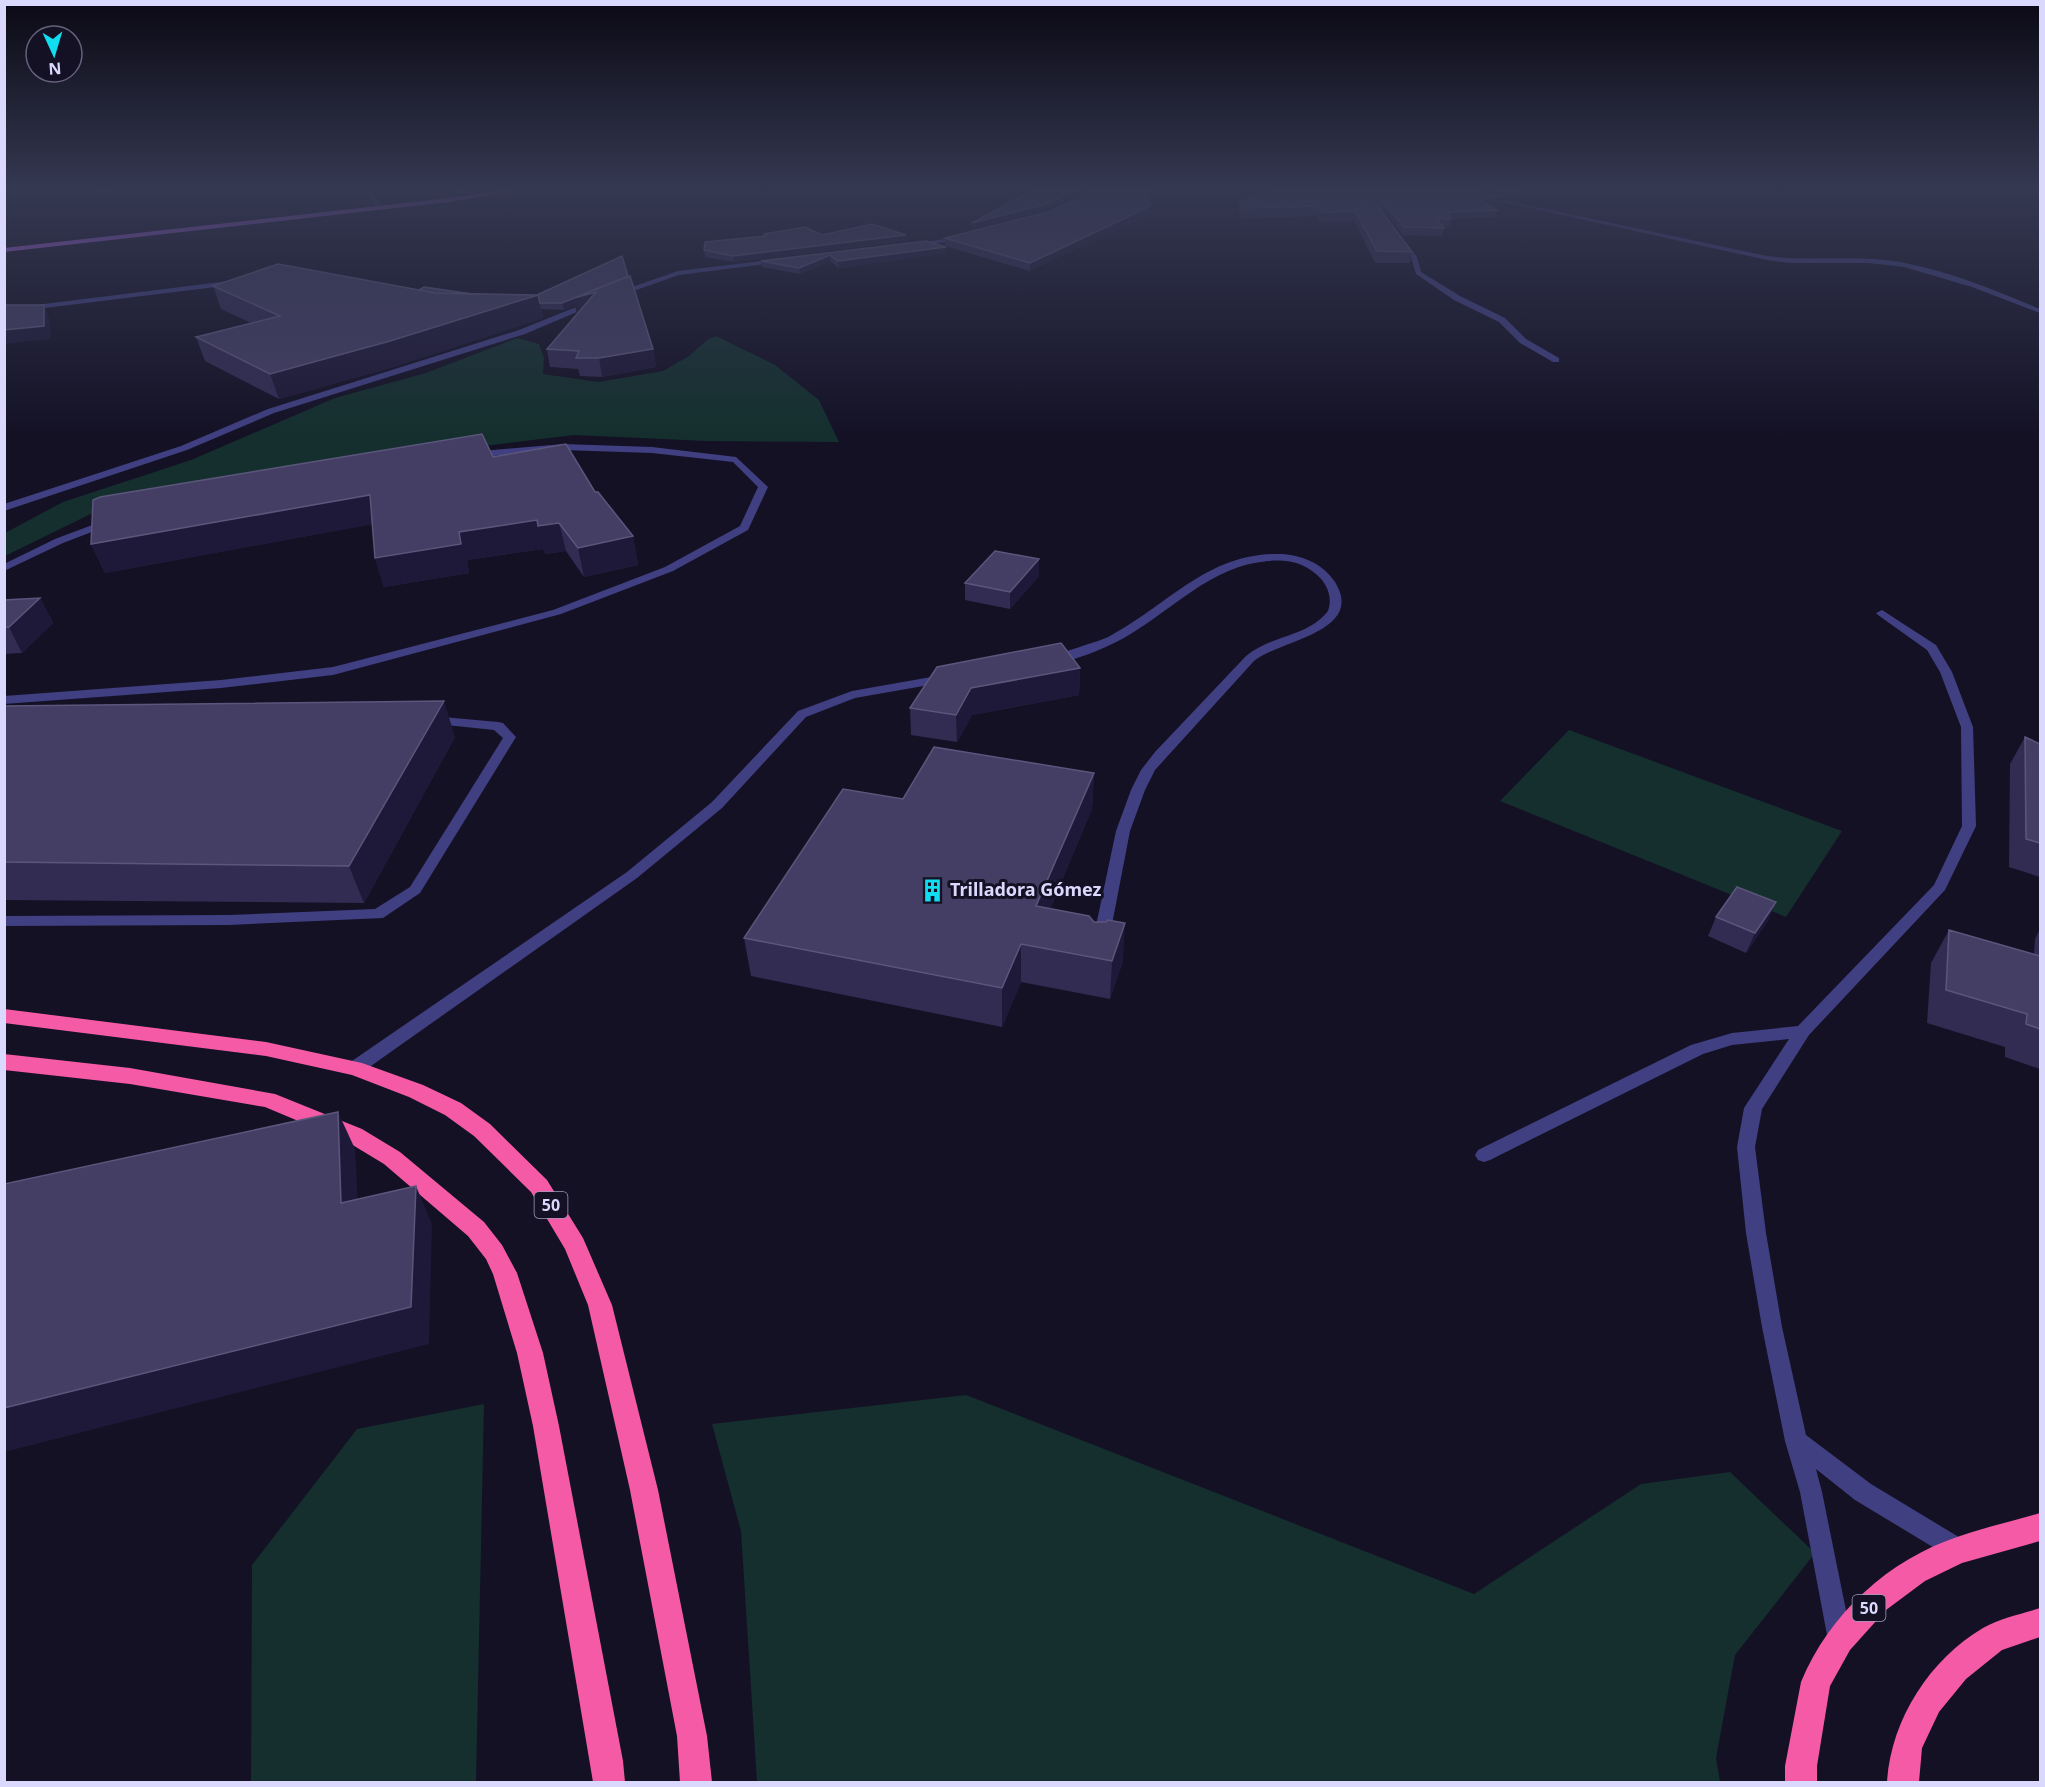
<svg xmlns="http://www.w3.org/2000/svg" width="2045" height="1787" font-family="'Noto Sans',sans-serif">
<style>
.green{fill:#142f2e}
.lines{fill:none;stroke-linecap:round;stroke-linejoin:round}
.minor{fill:#403f81;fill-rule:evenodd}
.major{fill:#be66f6;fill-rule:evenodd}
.highway{fill:#f55aa6;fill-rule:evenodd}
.wall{fill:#322b52}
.shaded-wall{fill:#1e1938}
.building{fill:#443e64;stroke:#5c567c;stroke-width:1.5}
.labels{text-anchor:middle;stroke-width:6;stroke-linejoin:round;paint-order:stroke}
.shield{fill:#141125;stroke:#9f9cbc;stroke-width:1.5}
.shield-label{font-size:16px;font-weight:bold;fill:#dbd8fd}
.poi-label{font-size:18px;font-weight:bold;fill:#dbd8fd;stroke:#141125;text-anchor:start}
</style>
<rect width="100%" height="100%" fill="#141125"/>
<!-- green -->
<path class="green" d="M716,336l59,29 44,35 20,42 -133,-1 -132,-6 -140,17 -329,55 -100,49v-23l58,-31 128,-42 144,-62 91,-25 91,-35 22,6 5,14 -1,16 55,8 65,-11 26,-15 18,-16z
M1569,730l273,101 -56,86 -286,-116z
M966,1395l508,199 167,-110 89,-12 85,81 -80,102 -19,103 4,24h-963l-16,-251 -29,-107z
M484,1404l-8,378h-225l1,-217 105,-136z"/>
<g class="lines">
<!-- minor -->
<path class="minor" d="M78,188l28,2 23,-2 -23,6z
M387,188l-16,3 12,17 -5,1 -14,-19z
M441,188h12l36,7 -3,2z
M1438,188h10l319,68c46,6 93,-2 138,7 47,9 92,28 135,46v4l-68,-26 -68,-20 -35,-4h-78l-24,-3z
M964,236l2,3 -56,8 -3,-2z
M1397,237h4l16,20 4,15 39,24 45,22 21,21 33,19v4h-6l-33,-19 -21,-21 -45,-22 -38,-26 -5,-17z
M779,259l2,3 -102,13 -60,21 -7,-2 66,-23z
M245,279l3,4 -244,30v-4z
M591,301l7,2 -73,31 -251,79 -87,37 -183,61v-7l177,-58 87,-37 251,-79z
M563,444l89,3 84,10 32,30 -20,43 -75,41 -112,43 -228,61 -112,13 -217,16v-8l217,-16 112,-13 220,-57 112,-43 75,-41 18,-39 -25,-25 -81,-9 -89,-3 -92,8 -5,-3 5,-3z
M111,518l5,3 -1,2 -52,20 -59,28v-7l51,-25z
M1283,554c21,2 40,10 52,28 31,50 -56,58 -81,79l-99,109 -10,20 -15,41 -21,109 -2,4h-12l-2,-4 23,-109 15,-41 10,-20 14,-18 91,-96c25,-21 62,-19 82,-45 5,-14 -1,-28 -12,-37 -14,-12 -30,-15 -48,-13 -58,5 -95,49 -144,77 -22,12 -45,20 -69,27l-4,1 -6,-4c9,-9 48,-18 63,-25 61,-32 100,-86 175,-83z
M1882,610l54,35 16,27 21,55 3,99 -31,64 -136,145 -47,74 -7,38 11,86 16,94 24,108 65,49 96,58 4,8 -4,8 -8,4 -8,-4 -96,-58 -39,-31 6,23 30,148 -3,9 -9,3 -9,-3 -3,-9 -28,-148 -15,-51 -23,-114 -16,-94 -9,-86 7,-39 45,-69 -57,6 -29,9 -213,106 -6,2 -6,-2 -3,-5 3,-5 213,-105 41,-12 66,-7 136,-141 28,-59 -1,-99 -21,-55 -13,-22 -49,-35 -2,-2z
M948,674l4,1v6l-97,17 -49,19 -84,91 -85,70 -276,195 -6,1 -6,-1 -3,-5 3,-5 278,-191 85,-70 86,-91 54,-20z
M432,716l66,6 5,1 13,14 -96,156 -37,25 -154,7 -225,1v-10l225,-1 146,-6 35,-22 93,-149 -9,-8 -67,-7 -1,-3z"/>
<!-- major -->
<path class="major" d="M520,188h12l-83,14 -445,50v-4l445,-50z"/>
<!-- highway -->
<path class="highway" d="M4,1009l262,33 96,21 61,22 38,18 29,21 57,56 36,58 29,67 46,185 49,246 5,46h-32l-3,-46 -47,-246 -42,-185 -23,-56 -34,-57 -57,-56 -29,-21 -36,-18 -57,-22 -86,-19 -262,-33z
M4,1054l126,14 145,26 87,35 38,23 84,70 18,23 15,28 26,80 16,73 64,335 2,21h-32l-60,-356 -16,-73 -24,-79 -7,-15 -18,-23 -84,-72 -38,-23 -81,-34 -135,-23 -126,-14z
M2040,1513v28l-78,22 -37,18 -39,29 -36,40 -20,36 -13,80v16h-32v-16l16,-84c28,-68 88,-123 159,-146 26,-9 53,-15 80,-23z
M2040,1608v29l-38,13 -36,29 -27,33 -17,36 -3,34h-32c4,-62 42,-122 96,-154 17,-10 39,-14 57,-20z"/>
</g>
<!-- wall -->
<path class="wall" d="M1281,188h248l-1,2 -18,9 -10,-2 -1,7 -10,1 8,5 -2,7 -44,2 -1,7h-8l2,2 -2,8 -39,-1 -20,-25 -2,-1 31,43 -2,11h-35l-21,-42 -33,1 -6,-6 -75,3 -1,-7 1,-10z
M1148,199l3,7 -1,8 -120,57 -85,-25v-8l104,-26z
M764,234l58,1h84l1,6 -173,21 -29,-5 -1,-7 60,-14z
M926,241l20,6v6l-107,15 -9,-7 -30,13 -38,-7 -1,-6z
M622,256l31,93 3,18 -54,10 -22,-1 -2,-7 -28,-2 -3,-18 30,-35 -2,-9 -11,5 -23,-1 2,9 -146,48 -118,33 -74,-38 -9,-24 55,-14 -30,-14 -8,-23 206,4 53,4 65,1z
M493,457l102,35 38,44 5,29 -54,12 -18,-26 -21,3 -2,-5 -76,11 2,13 -85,14 -9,-29 -3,-34 -267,49 -14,-29z
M1039,559v17l-29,33 -45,-9v-17z
M40,598l13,25 -31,30 -18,1v-54z
M1080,668l-1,27 -107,20 -15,27 -46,-7 -1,-27z
M4,706l451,31 -91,166 -360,-3z
M2025,737l15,7v133l-31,-10 1,-103z
M1094,773l-2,36 -42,100 73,52 -13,38 -89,-17 -19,45 -251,-51 -7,-38 159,-139z
M1776,902l-9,20 -21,31 -38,-17 8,-19z
M2040,929v140l-35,-12v-10l-78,-24 4,-60 18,-33 85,24 1,-15z"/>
<!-- shaded-wall -->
<path class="shaded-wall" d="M433,188h15l1,4 -5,4 -8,1z
M1081,188h16l-54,25 -71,18v-8z
M1157,188h17l-29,12v-7z
M1520,188h9l-1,2 -18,9 2,-7z
M1500,196l-1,8 -20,3 1,-7z
M1151,206l-1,8 -120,57v-8z
M906,235l1,6 -173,21 -1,-6z
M946,247v6l-107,15 -1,-7z
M830,255v6l-30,13 -1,-6z
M628,276l-51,39 -2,-10 -11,5 -2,-7z
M538,295l5,23 -146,48 -118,33 -9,-25z
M44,305l5,13 2,21 -47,5v-14z
M653,349l3,18 -54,10 -3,-19z
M370,495l9,28 -274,50 -14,-29z
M537,520l22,3 7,28 -21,3 -2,-5 -76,11 2,13 -85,14 -9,-29 84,-26z
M633,536l5,29 -54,12 -6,-29z
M1039,559v17l-29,33v-17z
M40,598l13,25 -31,30 -13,-26z
M1080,668l-1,27 -107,20 -15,27 -1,-27 15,-27z
M444,701l11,36 -91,166 -15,-37z
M1094,773l-2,36 -56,135v-38z
M1776,902l-9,20 -21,31 9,-20z
M1125,923l-2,38 -13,38 2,-38z
M1021,944v38l-19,45v-39z
M338,1112l17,37 5,91 -19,-37z
M416,1186l16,38 -3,120 -425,108v-44z"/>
<!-- building -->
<path class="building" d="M1036,188h45l-38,17 -71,18z
M1099,188h58l-12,5 6,13 -121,57 -85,-25 104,-26z
M1281,188h37l29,4 31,14 34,46 -35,-1 -22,-40 -33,1 -5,-6 -76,2 -1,-6z
M1350,188h109l41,8 -20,4 17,10 -50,2 4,7 -15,-1 8,10 -40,-1 -20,-24z
M1491,188h29l-8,4z
M872,224l34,11 -173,21 -29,-6 1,-8 61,-6 -2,-2 41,-7 17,8z
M926,241l20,6 -108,14 -8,-6 -31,13 -38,-7z
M622,256l6,20 -66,27h-22l-2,-8h-1z
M278,264l157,29 103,2 -148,46 -120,33 -74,-37 84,-21 -67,-30z
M630,276l23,73 -54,9h-23l3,-7 -32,-2 49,-57 -22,6z
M424,287l48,7 -37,-1 -16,-3z
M4,305h40v21l-40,4z
M482,434l11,23 73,-13 29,48h3l35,44 -55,12 -19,-25 -21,3 -1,-6 -78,12 2,12 -86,14 -5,-63 -279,49 2,-44 7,-3z
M995,551l44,8 -29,33 -45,-9z
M40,598l-31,29h-5v-27z
M1061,643l19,25 -109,20 -15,27 -46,-7 27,-41z
M444,701l-95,165 -345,-4v-156z
M2025,737l15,7v99l-14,-4z
M934,747l160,26 -58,133 53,10 5,6h12l2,-2 17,3 -13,38 -91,-17 -19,44 -258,-50 99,-149 60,10z
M1737,887l39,15 -21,31 -39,-16z
M1949,930l91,26v73l-14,-5 1,-10 -81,-24z
M338,1112l3,91 75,-17 -5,121 -407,101v-224z"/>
<!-- sky -->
<linearGradient id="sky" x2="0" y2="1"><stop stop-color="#0b0914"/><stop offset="0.43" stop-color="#343851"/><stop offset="1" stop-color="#343851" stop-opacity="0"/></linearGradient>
<rect width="2045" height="438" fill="url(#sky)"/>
<!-- icons -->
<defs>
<symbol id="building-bare" viewBox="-9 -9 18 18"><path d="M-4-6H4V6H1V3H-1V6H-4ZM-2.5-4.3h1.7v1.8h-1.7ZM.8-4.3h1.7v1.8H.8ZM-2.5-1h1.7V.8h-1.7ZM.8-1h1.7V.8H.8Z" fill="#10ddf0" stroke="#141125" stroke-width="2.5" paint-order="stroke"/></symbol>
</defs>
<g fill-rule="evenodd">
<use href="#building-bare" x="916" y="874" width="33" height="33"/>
</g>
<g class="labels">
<!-- shield labels -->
<g class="shield">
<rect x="534.5" y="1192" width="33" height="26" rx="4.5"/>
<rect x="1852.5" y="1595" width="33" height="26" rx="4.5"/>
</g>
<g class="shield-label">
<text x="551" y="1211">50</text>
<text x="1869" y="1614">50</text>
</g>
<!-- poi labels -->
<g class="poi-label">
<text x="950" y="896">Trilladora Gómez</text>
</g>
</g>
<!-- border -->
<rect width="2045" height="1787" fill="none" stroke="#dbd8fd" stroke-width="12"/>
<!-- north arrow -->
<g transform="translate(54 54) rotate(176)"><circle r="28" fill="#141125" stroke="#64617b" stroke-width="1.5"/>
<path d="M0-4.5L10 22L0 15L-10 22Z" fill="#10ddf0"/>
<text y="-9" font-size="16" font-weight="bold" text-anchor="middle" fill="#dbd8fd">N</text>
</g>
</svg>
